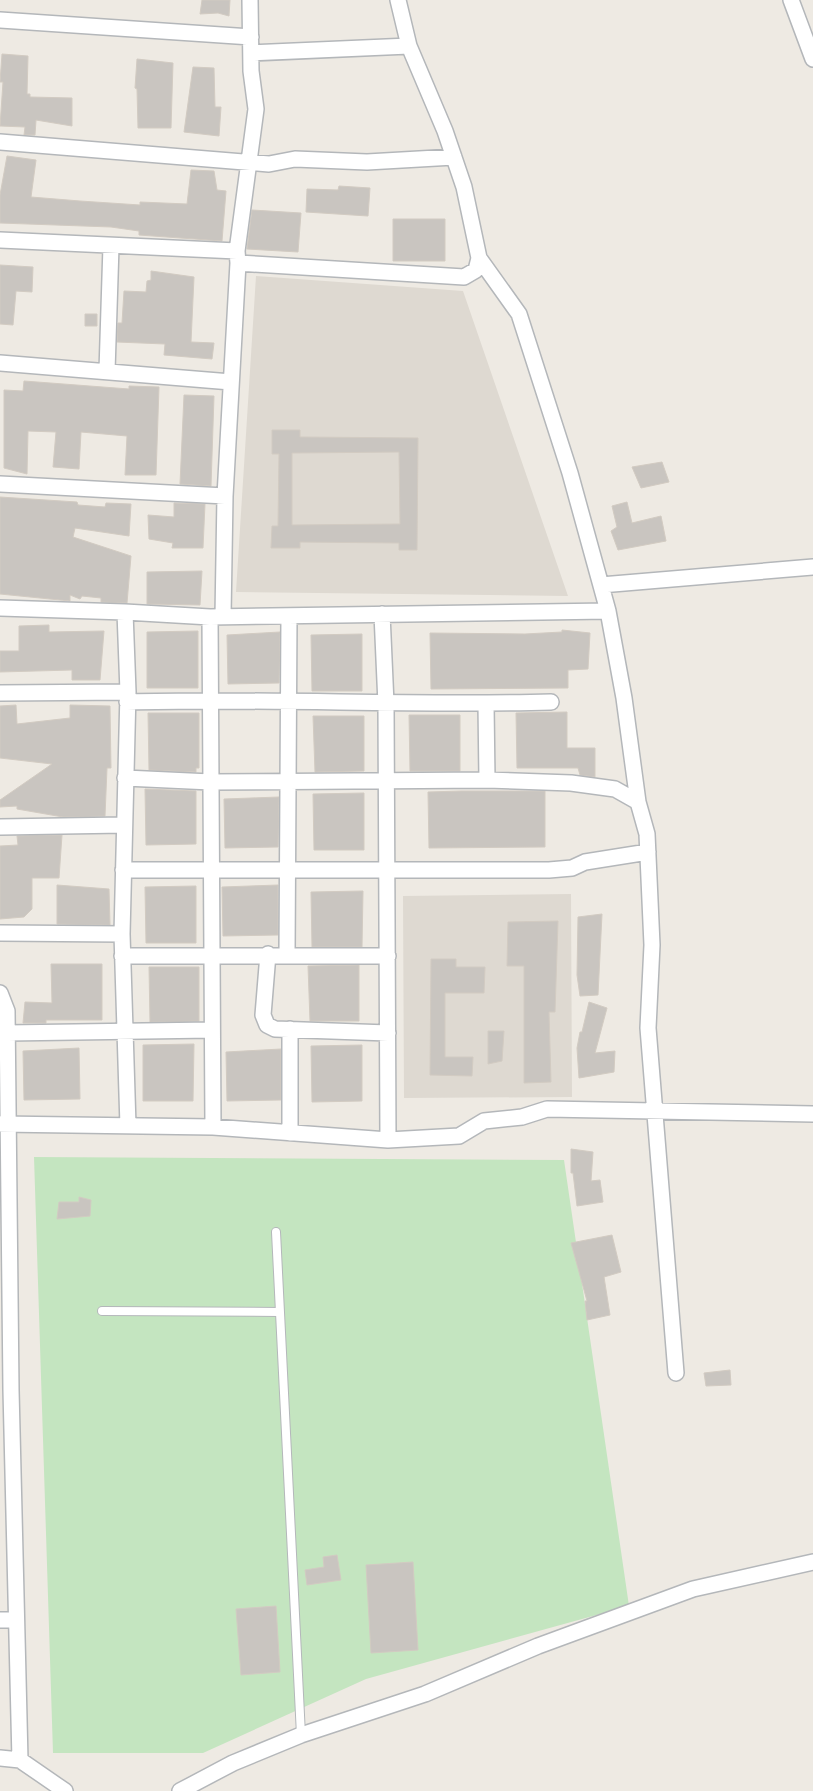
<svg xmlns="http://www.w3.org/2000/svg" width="813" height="1791" font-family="'Work Sans',sans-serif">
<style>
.education{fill:#ded9d1}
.pitch{fill:#c4e5c0}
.building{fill:#c9c5c0;stroke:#d2cbc2;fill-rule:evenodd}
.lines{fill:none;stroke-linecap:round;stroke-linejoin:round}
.service-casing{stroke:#b4b7ba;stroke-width:10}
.minor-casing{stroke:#b4b7ba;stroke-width:18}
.service{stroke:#fff;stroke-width:8}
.minor{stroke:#fff;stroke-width:15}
</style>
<rect width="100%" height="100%" fill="#eeeae3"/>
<!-- education -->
<path class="education" d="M256,276l207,15 105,305 -332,-4z
M571,894l1,203 -168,1 -1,-202z"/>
<!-- pitch -->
<path class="pitch" d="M34,1157l530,3 65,446 -263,73 -163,74h-150z"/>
<!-- building -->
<path class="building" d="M202,0h28l-1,16 -11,-3 -18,1z
M2,54l26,2 -1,38h3v3l42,1v28l-36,-6 -1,15h-11l1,-8 -25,-1 3,-44h-3z
M137,59l36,4 -2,65h-33l-1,-39 -2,-1z
M193,67l21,1 1,39h6l-2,29 -35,-4z
M7,156l29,4 -5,37 49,4 60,4v-3l47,2 4,-34 23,1 3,19 9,1 -4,50 -83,-6v-4l-28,-4 -111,-4v-28z
M339,186l31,2 -2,28 -62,-4 1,-23 31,1z
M252,210l49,3 -3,39 -51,-3z
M393,219h52v42h-52z
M0,265l33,2 -1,25 -16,-1 -3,34 -13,-1z
M151,271l43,6 -3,65 23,1 -2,16 -48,-4 1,-11 -48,-2 1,-19h4l2,-32 22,1 1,-11 4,-1z
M85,314h12v12h-12z
M24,381l105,8v-3l30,1 -3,88h-31l2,-39 -46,-4 -2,37 -26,-2 3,-35 -28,-1 -1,43 -23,-6v-78l19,1z
M184,395l30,1 -3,90 -31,-2z
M272,430h28v7l118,1 -1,112h-18v-7l-99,-1v6h-29l1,-22h6l1,-72h-7zM399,452l1,72 -108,1v-72z
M662,462l7,20 -28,6 -9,-21z
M0,497l77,5 1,3 27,2 1,-4 25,1 -2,32 -54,-8 -2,9 58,19 -4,47 -26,-1v-4l-19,-2 -2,3 -10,-4v6l-70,-7z
M627,502l5,21 29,-7 5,25 -48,9 -7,-19 6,-4 -5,-21z
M174,503l31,1 -2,44h-31l1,-5 -24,-4 -1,-24 26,2z
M202,571l-2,34 -53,-1v-32z
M49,625v7l55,-1 -4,49h-28v-10l-72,2v-21h19v-25z
M562,630l28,3 -2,36 -20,1v18l-137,1 -1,-56 95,1 37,-2z
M198,631v57h-51v-56z
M280,632l-1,51 -51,1 -1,-49z
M362,634v57h-50l-1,-56z
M16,705l1,19 53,-6v-13l40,1 1,62h-4l-2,48 -42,1 -46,-8v-3l-17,1v-7l52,-36 -52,-6v-52z
M567,712v36h28v29l-15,-2 -2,-7h-61l-1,-55z
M148,713h51v55h-3v4l-47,-2z
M409,715h51v56h-50z
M313,716h51v55l-49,1z
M145,789l51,2v53l-50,1z
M462,791h83v56l-116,1 -1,-56z
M364,793v57h-50l-1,-56z
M279,797l-1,50 -53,1 -1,-49z
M62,835l-3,43h-27v31l-8,8 -24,2v-73l18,-1 -1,-9z
M57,885l52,4 1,36 -53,-1z
M278,885v50l-55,1 -1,-49z
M196,886v57h-50l-1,-56z
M363,891l-1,56h-50l-1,-55z
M602,914l-4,81 -18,1 -3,-21 1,-58z
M558,921l-3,91h-6l2,70 -27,1v-117h-17l1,-44z
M431,959h25v8h29l-1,26h-39v64h28l-1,19 -42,-1z
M51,964h51v56h-56v3h-23l2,-21 27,1z
M359,965v56h-49l-2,-55z
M149,967h50v54l-49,1z
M589,1002l18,6 -12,45 20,-2 -1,21 -35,6 -2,-30 3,-16h2z
M488,1031h16l-2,30 -14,3z
M194,1044l-1,57h-50v-56z
M362,1045v56l-50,1 -1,-56z
M79,1048l1,51 -56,1 -1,-49z
M281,1049v51l-54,1 -1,-49z
M571,1149l22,3 -2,29 9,-1 3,22 -26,4 -4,-33h-2z
M79,1197l12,3 -1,16 -33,3 2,-17h20z
M612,1235l9,37 -17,5 6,38 -23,5 -2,-19h2l-16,-58z
M730,1370l1,15 -25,1 -2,-13z
M337,1555l4,25 -34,5 -2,-15 19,-3 -1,-10z
M413,1562l5,88 -47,3 -5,-88z
M276,1606l4,66 -39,3 -5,-66z"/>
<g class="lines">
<defs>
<path id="service" d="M276,1232l25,503
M102,1311l178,1"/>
<path id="minor" d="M791,0l22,59
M0,20l251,17
M251,53l158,-7
M0,142l269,22 26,-5 72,3 87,-5
M0,240l237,11
M479,258l40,56 51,159 38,138 16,87 14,104 9,32 5,111 -4,83 28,345
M238,263l226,14 12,-7 3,-12 -15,-71 -19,-56 -36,-85 -11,-46
M0,363l231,19
M107,371l4,-125
M0,484l225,12
M601,585l212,-18
M0,608l125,4 85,5 398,-6
M125,612l3,80 -6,242 6,192
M382,614l4,90 2,436
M223,616l2,-120 13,-233 -1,-12 19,-142 -5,-38 -1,-71
M210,617l3,510
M0,693l128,-1
M127,702c142,-4 283,4 424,0
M486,704l1,76
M125,778l86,4 276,-2 84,3 44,6 23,13
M0,827l124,-2
M123,870h426l23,-2 13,-6 63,-10
M0,933l122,1
M268,954l-5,61 4,10 8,4 113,4
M287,955l2,-338
M122,956h266
M0,993l7,18 4,379 9,370 45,31
M290,1029v104
M7,1033l205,-3
M0,1124l213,3 175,13 71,-4 25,-15 38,-4 25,-8 266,5
M0,1620h16
M0,1758l20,2
M180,1791l53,-28 68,-28 124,-41 113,-48 155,-57 120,-27"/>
</defs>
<!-- service casing -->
<use href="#service" class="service-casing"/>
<!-- minor casing -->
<use href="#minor" class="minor-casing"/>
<!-- service -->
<use href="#service" class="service"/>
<!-- minor -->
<use href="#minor" class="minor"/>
</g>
</svg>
